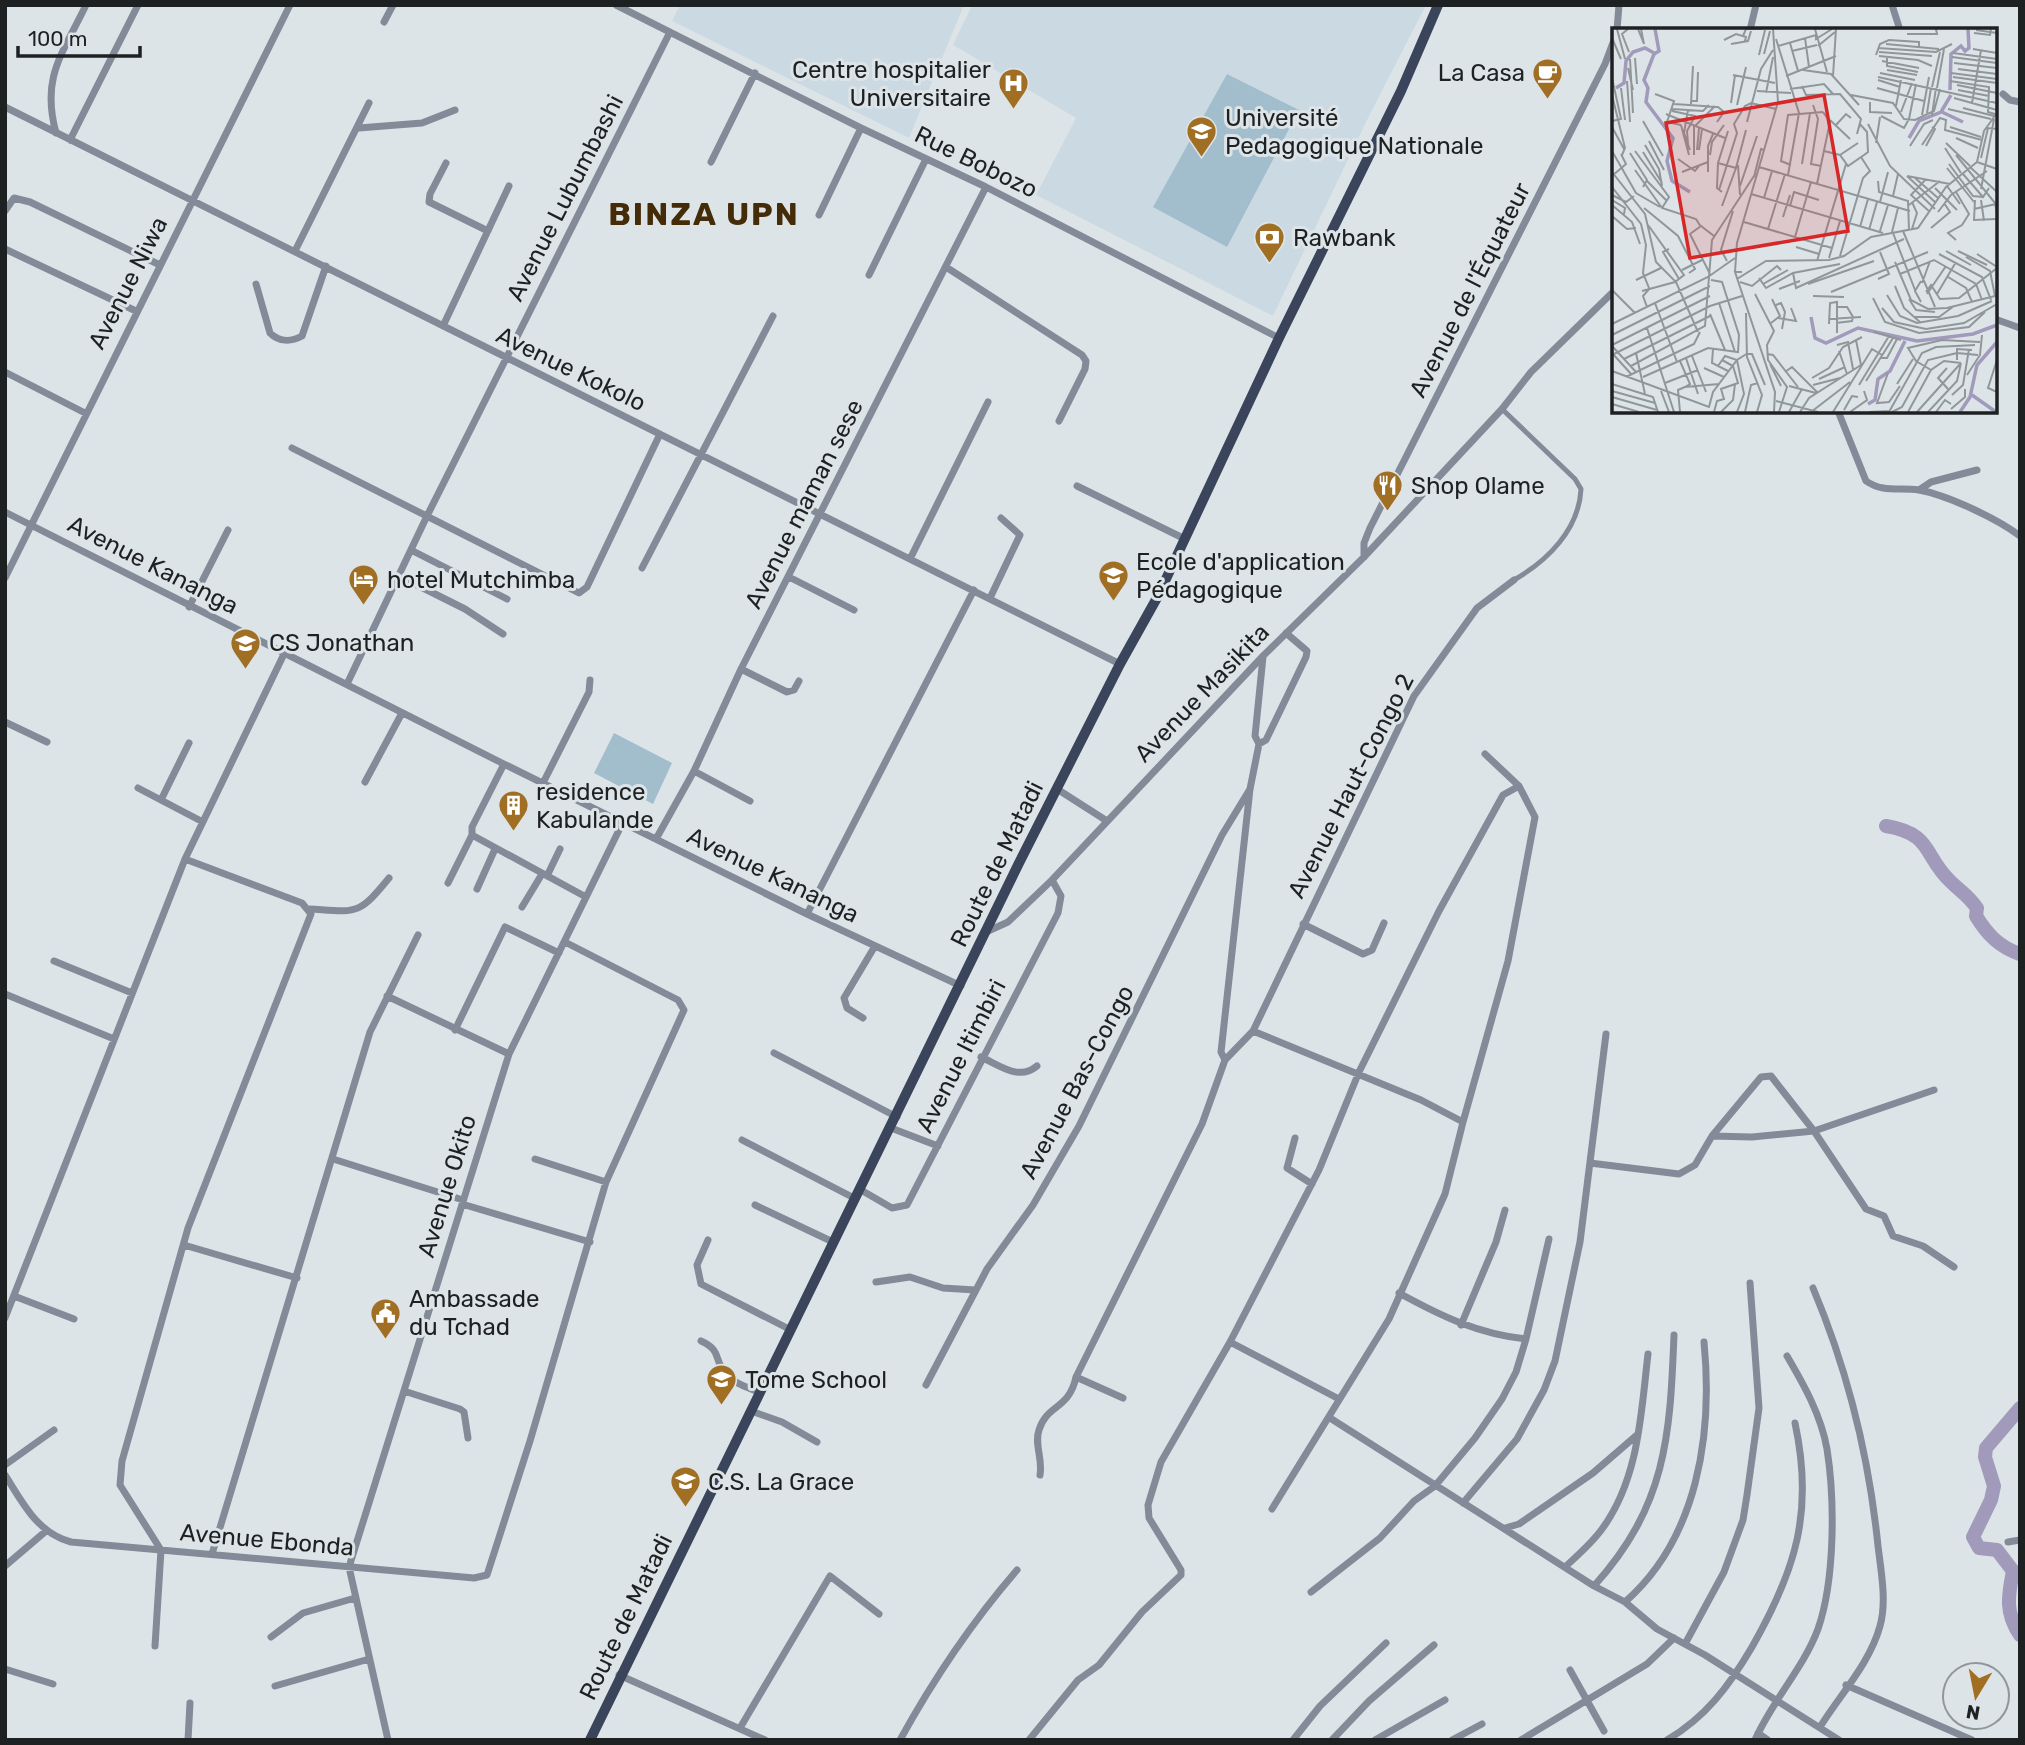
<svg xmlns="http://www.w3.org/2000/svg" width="2025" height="1745" font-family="Rubik,sans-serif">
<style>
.built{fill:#cbdae2}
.green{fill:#a2becd}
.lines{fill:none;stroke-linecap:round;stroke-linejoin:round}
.river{stroke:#a19aba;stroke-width:14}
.pedestrian{stroke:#848b98;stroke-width:5}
.minor{stroke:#848b98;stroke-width:7}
.primary{stroke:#3a445a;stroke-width:10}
.labels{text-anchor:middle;stroke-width:6;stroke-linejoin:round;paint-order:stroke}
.poi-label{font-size:24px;fill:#1e2122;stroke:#dde4e8;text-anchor:start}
.street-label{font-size:24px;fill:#1e2122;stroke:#dde4e8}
.district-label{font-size:32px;font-weight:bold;letter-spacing:2px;fill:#432c07;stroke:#dde4e8}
.inset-river{fill:none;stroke:#a19aba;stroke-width:3.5}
.inset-road{fill:none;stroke:#919699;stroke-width:2}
.view{fill:#d62828;fill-opacity:0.15;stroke:#d62828;stroke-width:3.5}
.inset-edge{fill:none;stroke:#1e2122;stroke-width:3.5}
</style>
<rect width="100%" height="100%" fill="#dde4e8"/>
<!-- built -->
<path class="built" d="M680,5h284l-55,133 -237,-117z
M972,5h454l-60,117 -93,194 -237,-121 40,-77 -123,-73z"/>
<!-- green -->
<path class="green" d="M1227,74l72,36 -72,137 -74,-40z
M614,733l58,30 -19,41 -59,-31z"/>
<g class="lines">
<!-- river -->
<path class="river" d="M1886,826c47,8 37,29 64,55 11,11 17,13 27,27l-1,8c11,18 23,31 44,38
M2020,1408l-34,40 -1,9 9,29 -3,14 -18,37 6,11 18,2 16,21c-5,25 -8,42 7,64"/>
<!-- pedestrian -->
<path class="pedestrian" d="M1502,409l73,70 6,10c-2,41 -34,72 -67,91"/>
<!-- minor -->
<path class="minor" d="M616,5l245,123 125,59 293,151
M1892,5l8,25
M384,22l9,-17
M1617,30l2,-25
M1750,30l6,-25
M2003,94l7,6 10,2
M5,107l1115,557
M359,128l63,-5 33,-13
M56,133c-15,-56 6,-78 30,-128
M70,140l68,-135
M711,162l44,-89
M446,163l-16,31 -1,8 59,29
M5,211l9,-13 16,4 130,63
M819,215l42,-87
M5,249l131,62
M295,251l74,-148
M946,267l136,88 4,6 -1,8 -26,52
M869,275l57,-116
M256,284l14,49c9,9 21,9 32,3l24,-70
M1995,319l25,9
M443,326l66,-140
M5,372l80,41
M1838,411l28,70c17,12 34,6 53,9 28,5 79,29 101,46
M292,448l287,145 8,-6 73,-153
M1077,486l106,52
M1919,490l12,-8 46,-12
M5,512l499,252 303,150 154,72
M411,550l96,49
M911,557l77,-155
M1364,557v-14l6,-15 235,-464 9,-24
M642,568l131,-252
M399,576l66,33 38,25
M789,577l65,33
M5,578l285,-573
M990,598l30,-63 -19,-17
M189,607l39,-77
M741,669l46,23 7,-2 5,-9
M347,684l80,-168 243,-484
M5,722l42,20
M1259,744l7,-4 40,-83 1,-6 -21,-18
M504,764l-32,63v8l114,62
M694,771l56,30
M365,782l37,-69
M543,783l46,-91 1,-12
M138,788l63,33
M1057,789l50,32
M161,800l28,-57
M656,839l38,-68 47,-102 245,-482
M547,876l13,-27
M448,883l24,-48
M477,889l18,-40
M522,907l20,-33
M310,909c47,3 48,7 79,-31
M807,914l167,-324
M1303,924l60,30 9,-4 12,-27
M986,932l22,-10 44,-42 211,-224 101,-99 138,-148 29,-37 83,-81
M54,961l78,32
M5,994l109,45
M387,996l122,58
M863,1018l-16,-10 -3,-10 31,-52
M455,1030l50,-103 54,26
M1253,1031l161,-335 63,-88 37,-28
M774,1053l123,64
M981,1057c20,9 38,24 56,9
M1225,1060l-4,-8 29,-263 9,-45 -4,-8 8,-79
M1463,1122l45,-161 27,-144 -16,-31 -34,-32
M891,1128l47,18
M1712,1136l49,-59 10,-1 43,55 52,78 18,7 9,20 30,10 31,21
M1295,1138l-8,30 25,16
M742,1140l114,59
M333,1159l130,41
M535,1159l71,23
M1590,1163l89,11 16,-9 17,-29 40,1 62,-6 120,-41
M861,1190l31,18 15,-3 151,-292 3,-17 -9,-16
M462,1204l128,38
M755,1205l78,37
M708,1240l-11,25 4,19 90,46
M184,1245l113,33
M876,1282l34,-5 33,11 32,2
M1813,1288c35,83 56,169 65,258 3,25 9,56 2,80 -10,37 -40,69 -60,101
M1399,1293c42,23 79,41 127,46
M14,1296l60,23
M5,1318l180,-459 99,-205
M1461,1325l35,-83 9,-32
M701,1341c22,10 12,19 25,33 8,10 24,14 35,19
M1230,1342l109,57
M1076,1377l47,21
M926,1385l61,-116 46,-64 46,-79 143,-291 28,-46
M404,1391l56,18 4,3 4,26
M751,1411l31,11 35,20
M1330,1418l264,168 31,16 32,27 48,26 134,85
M5,1465l49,-35
M5,1475c18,28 32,58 66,67l403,36 13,-3 43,-134 76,-259 78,-172 -6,-10 -113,-58
M1040,1475c3,-16 -6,-31 -1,-45 8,-26 30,-20 37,-53l126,-253 23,-64 28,-29 168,69 42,22 -18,72 -56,125 -117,190
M1463,1503l54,-64 27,-49 11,-29 25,-119 26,-208
M1505,1528l14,-4 74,-51 44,-38
M2008,1542l12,-2
M212,1554l158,-522 48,-97
M5,1566l41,-35
M1565,1567c13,-12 27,-24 37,-38 37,-50 39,-116 46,-175
M1594,1586c72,-80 76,-148 80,-251
M1311,1592l69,-54 34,-37 21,-15 40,-48 27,-39 14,-27 10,-33 23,-100
M1625,1602c73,-64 88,-168 79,-260
M271,1637l32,-24 52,-15
M1685,1644l39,-72 19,-52 4,-25 12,-87 -9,-125
M155,1646l6,-96 -41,-65 2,-24 66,-233 123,-314 -9,-11 -117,-44
M5,1669l48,15
M1570,1670l34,61
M619,1675l146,65
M1846,1685l126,55
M275,1686l94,-27
M740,1728l90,-152 49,38
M1758,1733l10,7
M188,1740l2,-37
M388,1740l-39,-173 160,-513 114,-232
M900,1740c33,-60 72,-118 117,-170
M1029,1740l49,-60 21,-15 43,-53 39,-37v-5l-32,-52 -1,-13 13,-43 69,-120 89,-172 40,-98 80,-161 64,-116 16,-9
M1293,1740l27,-34 66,-63
M1332,1740l37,-39 65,-56
M1375,1740l70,-40
M1452,1740l30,-16
M1521,1740l126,-76 27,-26
M1667,1740c39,-23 62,-54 85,-93 44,-77 62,-136 43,-224
M1755,1740c17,-39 48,-71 63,-111 17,-49 17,-129 9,-180 -6,-34 -23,-64 -40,-93"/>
<!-- primary -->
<path class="primary" d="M590,1740l429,-877 101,-199 38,-68 121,-258 122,-247 37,-86"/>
</g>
<!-- icons -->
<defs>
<symbol id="cafe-pin" viewBox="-11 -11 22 30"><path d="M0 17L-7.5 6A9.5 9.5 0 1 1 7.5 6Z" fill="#a06f23" stroke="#dde4e8"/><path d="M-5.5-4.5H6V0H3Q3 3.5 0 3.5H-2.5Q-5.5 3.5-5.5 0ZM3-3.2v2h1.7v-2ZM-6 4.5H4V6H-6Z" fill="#fff"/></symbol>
<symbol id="hospital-pin" viewBox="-11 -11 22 30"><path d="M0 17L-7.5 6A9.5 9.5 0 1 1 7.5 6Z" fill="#a06f23" stroke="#dde4e8"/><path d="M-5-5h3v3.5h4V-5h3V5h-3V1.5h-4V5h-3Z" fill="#fff"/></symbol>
<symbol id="university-pin" viewBox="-11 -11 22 30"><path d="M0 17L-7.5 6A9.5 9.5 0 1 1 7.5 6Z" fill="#a06f23" stroke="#dde4e8"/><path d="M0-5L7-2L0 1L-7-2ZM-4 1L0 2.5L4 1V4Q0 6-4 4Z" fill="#fff"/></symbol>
<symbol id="bank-pin" viewBox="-11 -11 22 30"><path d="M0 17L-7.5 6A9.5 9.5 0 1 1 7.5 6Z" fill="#a06f23" stroke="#dde4e8"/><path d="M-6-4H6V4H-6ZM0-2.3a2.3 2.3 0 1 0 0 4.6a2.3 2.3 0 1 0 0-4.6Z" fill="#fff"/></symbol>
<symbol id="restaurant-pin" viewBox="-11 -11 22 30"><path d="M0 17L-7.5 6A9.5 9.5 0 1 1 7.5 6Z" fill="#a06f23" stroke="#dde4e8"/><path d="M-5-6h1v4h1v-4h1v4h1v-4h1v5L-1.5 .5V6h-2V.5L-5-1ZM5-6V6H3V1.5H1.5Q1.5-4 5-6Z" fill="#fff"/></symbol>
<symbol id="school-pin" viewBox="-11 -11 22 30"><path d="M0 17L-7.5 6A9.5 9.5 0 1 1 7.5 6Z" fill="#a06f23" stroke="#dde4e8"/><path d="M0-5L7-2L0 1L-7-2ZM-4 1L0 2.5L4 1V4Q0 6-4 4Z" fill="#fff"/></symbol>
<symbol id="hotel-pin" viewBox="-11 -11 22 30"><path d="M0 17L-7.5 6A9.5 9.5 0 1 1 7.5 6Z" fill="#a06f23" stroke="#dde4e8"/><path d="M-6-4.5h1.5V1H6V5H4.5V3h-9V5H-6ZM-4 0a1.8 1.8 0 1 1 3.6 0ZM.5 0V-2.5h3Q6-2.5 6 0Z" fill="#fff"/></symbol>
<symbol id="building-pin" viewBox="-11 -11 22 30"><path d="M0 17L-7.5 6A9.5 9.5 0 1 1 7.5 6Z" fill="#a06f23" stroke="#dde4e8"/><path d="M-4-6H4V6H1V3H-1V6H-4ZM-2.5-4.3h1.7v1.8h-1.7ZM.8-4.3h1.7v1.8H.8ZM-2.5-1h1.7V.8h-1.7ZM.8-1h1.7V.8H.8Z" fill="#fff"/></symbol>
<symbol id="civic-pin" viewBox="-11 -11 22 30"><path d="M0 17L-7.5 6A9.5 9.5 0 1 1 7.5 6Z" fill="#a06f23" stroke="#dde4e8"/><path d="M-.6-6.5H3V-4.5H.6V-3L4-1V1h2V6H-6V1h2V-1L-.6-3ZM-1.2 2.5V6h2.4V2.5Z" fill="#fff"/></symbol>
</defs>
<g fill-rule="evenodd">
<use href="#cafe-pin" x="1530" y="56" width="35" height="47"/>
<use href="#hospital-pin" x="996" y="66" width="35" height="47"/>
<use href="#university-pin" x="1184" y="114" width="35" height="47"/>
<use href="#bank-pin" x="1252" y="220" width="35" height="47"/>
<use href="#restaurant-pin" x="1370" y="468" width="35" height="47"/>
<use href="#school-pin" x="1096" y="558" width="35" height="47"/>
<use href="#hotel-pin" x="346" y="562" width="35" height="47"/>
<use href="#school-pin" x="228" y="626" width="35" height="47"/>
<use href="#building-pin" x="496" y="788" width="35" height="47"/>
<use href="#civic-pin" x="368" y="1296" width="35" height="47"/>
<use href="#school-pin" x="704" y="1362" width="35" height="47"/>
<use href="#school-pin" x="668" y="1464" width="35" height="47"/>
</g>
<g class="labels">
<!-- poi labels -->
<g class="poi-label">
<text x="991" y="78" text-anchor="end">Centre hospitalier<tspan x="991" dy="28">Universitaire</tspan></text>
<text x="1525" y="81" text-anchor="end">La Casa</text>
<text x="1225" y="126">Université<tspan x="1225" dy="28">Pedagogique Nationale</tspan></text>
<text x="1293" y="246">Rawbank</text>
<text x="1411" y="494">Shop Olame</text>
<text x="1136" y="570">Ecole d'application<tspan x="1136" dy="28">Pédagogique</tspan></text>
<text x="387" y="588">hotel Mutchimba</text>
<text x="269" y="651">CS Jonathan</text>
<text x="536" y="800">residence<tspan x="536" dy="28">Kabulande</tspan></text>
<text x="409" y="1307">Ambassade<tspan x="409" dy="28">du Tchad</tspan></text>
<text x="745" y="1388">Tome School</text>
<text x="708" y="1490">C.S. La Grace</text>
</g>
<!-- street labels -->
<g class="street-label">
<text transform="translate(976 162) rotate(26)" y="8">Rue Bobozo</text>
<text transform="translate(565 198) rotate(-63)" y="8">Avenue Lubumbashi</text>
<text transform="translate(128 283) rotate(-63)" y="8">Avenue Niwa</text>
<text transform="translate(1470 290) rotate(-63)" y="8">Avenue de l'Équateur</text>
<text transform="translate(571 369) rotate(26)" y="8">Avenue Kokolo</text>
<text transform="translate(804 504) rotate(-63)" y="8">Avenue maman sese</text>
<text transform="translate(153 565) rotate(27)" y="8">Avenue Kananga</text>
<text transform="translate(1202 693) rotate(-46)" y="8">Avenue Masikita</text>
<text transform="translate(1351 786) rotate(-63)" y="8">Avenue Haut-Congo 2</text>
<text transform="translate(997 864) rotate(-64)" y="8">Route de Matadi</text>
<text transform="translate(773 875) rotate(26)" y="8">Avenue Kananga</text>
<text transform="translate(961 1056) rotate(-63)" y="8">Avenue Itimbiri</text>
<text transform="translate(1077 1082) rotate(-62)" y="8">Avenue Bas-Congo</text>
<text transform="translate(447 1186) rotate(-73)" y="8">Avenue Okito</text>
<text transform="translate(267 1540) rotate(5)" y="8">Avenue Ebonda</text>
<text transform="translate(626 1617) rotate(-64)" y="8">Route de Matadi</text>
</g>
<!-- district labels -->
<g class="district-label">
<text x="704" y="225">BINZA UPN</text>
</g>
</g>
<!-- overview -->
<g transform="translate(1612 28)">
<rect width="385" height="385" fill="#dde4e8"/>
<path class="inset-river" d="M43,1l4,22 -5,3 -10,26 4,8 -2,14 27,36 -6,23 5,20 18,11M4,60l8,-5 2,-22 7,-9 12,-4 9,5M338,62l1,-36 10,-8 4,5 4,-3 -1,-19M330,84l21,10M297,110l10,-17 22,-9 10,-17M199,289l4,21 11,5 32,-15 59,13 56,-7 24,-9M360,367l24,17M256,376l7,-4 3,-21 12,-8 15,-30M348,384l10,-15 7,-32 20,-23"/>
<path class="inset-road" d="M5,1l8,30M16,1l-6,5 7,18M26,1l6,15 -3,-15M203,1l12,43M364,2l21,3M362,5l16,2 1,-6M295,6h30l-1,-5M131,8l3,-7h16M0,10l9,21M193,10l4,29M164,11l23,74 -11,62M112,12l12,-6 10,3 -1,4M178,15l8,28M119,16l17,-3 3,-10M274,16l53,5M166,18l38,-11v4l16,-10M206,18l17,-14M266,20l58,4 16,-8M361,21l24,4M180,23l25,-6M267,24l53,4M341,25l44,6M152,26l6,-23M147,27l6,-25M264,27l4,-11 9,-4 30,2v5M267,28l39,4 14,6M275,29v9l31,6M340,29l45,6M23,30l2,26M18,31l3,54M270,33l37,7M342,35l43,5M16,40l5,22M346,41l39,5M191,42l28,4 28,31M275,42l30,5M268,45l35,7M339,45l46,6M121,47l42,8M174,48l50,-20M221,48l3,-47M266,49l119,26M341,49l44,6M0,50l9,41 -9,2M266,52l22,7M15,53l3,41M338,53l39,6 -1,25 7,2M345,57l40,8M190,58l4,9 34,-1 21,25 -4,15M320,59l8,-35M9,60l4,32M265,60l47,13M325,60l7,-39M178,61l34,-5 9,10M346,62l31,6M145,63l34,2M154,65l7,-36M43,66l19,7 -7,21 14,3M0,67l13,53 -3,7M239,67l42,8 11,16 11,1 19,-9 6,-22M342,70l43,12M79,73h6l1,-29M258,74v10l22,1M119,75l4,-28M360,75l9,-53M62,76l44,3 6,5 -7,10M79,76l2,-38M125,77l9,-38M201,77l5,14 -7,45 10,2M284,78l5,-26M351,80l31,8M60,81l31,2 6,-6M336,81l43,10M76,82l-4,23 6,17M60,83l23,5 -8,15 1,13M289,84l11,-29M315,85l4,-25M54,86l59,24M310,87l7,-38M320,87l4,-27M269,88l23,12 5,-9M297,91l7,-35M218,92l20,19M31,93l20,35M135,94l14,-53 12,-19M256,96l22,42 45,43M69,97l8,30M224,97l10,-11 5,4M83,98l20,-20M0,99l12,22M338,99l31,10M116,103l-10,32 18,5 10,-38M344,110l22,10M37,113l15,29M264,115l4,-26M334,115l24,23M33,117l14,24 3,17M310,117l18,-27 6,2 -1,10 37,10M298,118l14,-22 9,-4M314,118l9,-17 -3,-2M333,120l16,25M85,122l2,-22M87,122l3,-21M0,123l24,42 24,14M23,123l34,46 -7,11M212,123l16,4 8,11 16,-11 4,-3 -1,-20 -7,-8 -1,4M31,124l19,31M18,125l17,27 -4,7M82,127v-29M98,127l2,-13 12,-17M228,127l18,-12M344,127l39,48 2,10M369,130l7,-30 9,1M66,131l17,12 4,-5M365,134l20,7M106,135l-1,25 5,4M190,136l8,-51M337,136l24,32 10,1M126,137l2,30M179,137l-10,-4 7,-46 35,-3M147,139l151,44M335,140l27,34M359,140l26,24M23,142l27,38 34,11 5,8M0,144l33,42 11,48 20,20 22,50M70,144l26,-10M96,144v-26l5,-12M351,146l20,23 6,-9M0,148l14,-12 -5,-10M295,148l43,8M295,148l29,27M142,149l7,-28 3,1M303,150l23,20M314,151l-15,16 19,17M35,153l20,20M266,153l1,11 29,9 1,29M205,156l13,-62 -7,-10M128,158l17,-50M335,158l13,18M0,159l29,37 5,21 -3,28 6,15M323,160l22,22M369,161l13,-70M107,162l18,-57 -3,-9 11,-18 6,-3 25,6M344,164l13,22 -7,11 -14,8 8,7M139,166l132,39M0,167l14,7 8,-6M281,168l5,-22M152,170l8,-27M0,172l13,8 -1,6M363,172l-1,20 23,-1M369,172l3,21M268,174l8,-30M0,177l20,17 8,22M297,177l31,-24M110,178l14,-38M178,178l4,-14 25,8M32,180l34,28 17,33 -6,4M362,181l22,-5M326,184l13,-17 36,-24M0,188l15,13 9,-1M171,189l7,-22M132,194l88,26M248,199l8,-28M319,200l19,-16 -6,-9M156,201l17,-55M300,201l5,-16 -5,-11M257,202l8,-28M268,203l8,-26M291,203l32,76M280,204l6,-24M281,205l22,57M183,209l16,-55M184,219l23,7M57,221l-6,3 16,27M334,223l25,14M346,223l29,14M327,226l43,23 9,23M365,226l20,13M228,228l23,-78 7,-7 -9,-14M217,230l11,-37M115,233l-6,-11 12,-39M205,233l29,-97M283,234l16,38 17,9 19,-1 48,-12 -5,-25 -24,-14M70,242l20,-10M123,244l2,-29 41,-141 -5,-73M130,244h-7l40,120 -1,20M181,245l3,15 108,-49M98,246l-20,-40 11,-8 13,10M288,246l34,-14 42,24 6,16M336,249l18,11 6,14M147,250l7,10 27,-15 47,-9M125,251l29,-18 63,-1 15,-4 27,-19 47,-9 28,-41 31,-25 7,-31 13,-18M266,251l11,-5 -9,-22M24,252l25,-12M309,253l-6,10 6,11M128,254l12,4 25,-20 4,4M310,255l8,-22M151,256l25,-14M196,256l66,-23M283,258l9,22 17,15M167,261l21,-8M0,262l23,23M30,263l33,-9 9,-7 -36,-50M219,264l97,-40M314,264l5,-7 9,14 19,-1 38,-30M143,266l19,37 -7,14 1,15 19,27 -8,25M315,266l19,-28M325,266l19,-32M275,267l13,21 17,7 41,-7 34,-15M201,268l31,1M261,270l12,24 34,11 50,-6 16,-15M297,271l7,11 19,2M43,275l22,59M107,275l16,49M164,277l5,-2 4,9 -3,17M35,279l-4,-11 7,-8M270,280l12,14 32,7 38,-6 33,-19M134,285l1,44 15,38 -5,17M98,286l15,36M303,289h24l15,-11M166,290l18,3 -5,-13M217,291l32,-2M159,295l9,-7 -8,-17M224,295l16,-2 1,-4 -6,-10h-9M0,296l96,-47 27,-19M217,296l1,-21 7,-1v31M35,300l27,84M262,304l27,8M0,307l98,-49M244,312l5,25M0,317l98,-49M225,317l11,-3 5,27M0,318l24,26M101,321l-1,14 16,8M227,323l8,23M0,325l20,22M24,325l9,41M345,325l21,2M2,326l96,-48 32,-10M135,326h5l13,31M155,326l6,1 25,32M80,328l14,36M74,330l12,36M268,330h7l10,-19M12,331l86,-43M345,332v-11l15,1M385,332l-9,28 9,4M68,333l10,23 -5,3M158,336l11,22M19,338l74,-40 7,-86 42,-64M106,338l7,-10 12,4 7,34 -7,18M92,340l20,9M335,340l-9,10 10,11M319,342l-15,-9 -8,-13 34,-8 38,2M0,343l97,36 4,-15 24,-32 11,-7M173,344l7,-5 26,26M276,345l-11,30 12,-1 11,-16M355,347l13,-20 2,-20M14,349l68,-33 6,-12M31,349l65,-29 30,4 1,-17 -17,-53 -11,-2M200,350l17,-10 14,-21 19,-10M207,351l26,-12M254,353l27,-43M53,355l33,-13M0,356l41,13 5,15M285,356l16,-25M201,357l27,-7M247,357l30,-49M177,358l27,7M73,359l34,-3M0,363l43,12M49,363l8,21M340,367l11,-10 6,-36M0,369l45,13M164,373l42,11M0,376l27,8M339,381l14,-12v-8M232,382l8,-14 6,1M68,384l-2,-22 7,-3M102,384l3,-11 7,-2 -3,-10 17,-6 -5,-17 -11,-6M109,384l12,-12 2,-16M133,384l6,-27 7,-2M177,384l13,-23M188,384l9,-14 52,-33M199,384l39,-30M221,384l39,-63 10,6M238,384l17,-12 -3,-9M257,384l21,-1M277,384l33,-59 14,-6 39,-2M280,384l10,-5 26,-47 29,-7M296,384l23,-42 13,-9 17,2M305,384l44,-49M316,384l29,-31 4,-18M324,384l9,-12 6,4"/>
<path class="view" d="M212,67l24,136 -158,27 -24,-135z"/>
<rect width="385" height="385" class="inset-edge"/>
</g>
<!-- border -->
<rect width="2025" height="1745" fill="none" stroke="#1e2122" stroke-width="14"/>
<!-- north arrow -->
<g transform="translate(1976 1696) rotate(190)"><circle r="33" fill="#dde4e8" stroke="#919699" stroke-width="2"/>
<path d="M0-5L12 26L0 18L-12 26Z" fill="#a06f23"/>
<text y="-10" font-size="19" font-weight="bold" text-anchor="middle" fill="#1e2122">N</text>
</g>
<!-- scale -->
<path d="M18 46v10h122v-10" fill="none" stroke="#1e2122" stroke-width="3.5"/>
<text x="28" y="46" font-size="21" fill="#1e2122" stroke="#dde4e8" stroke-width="5" paint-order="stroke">100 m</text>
</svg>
